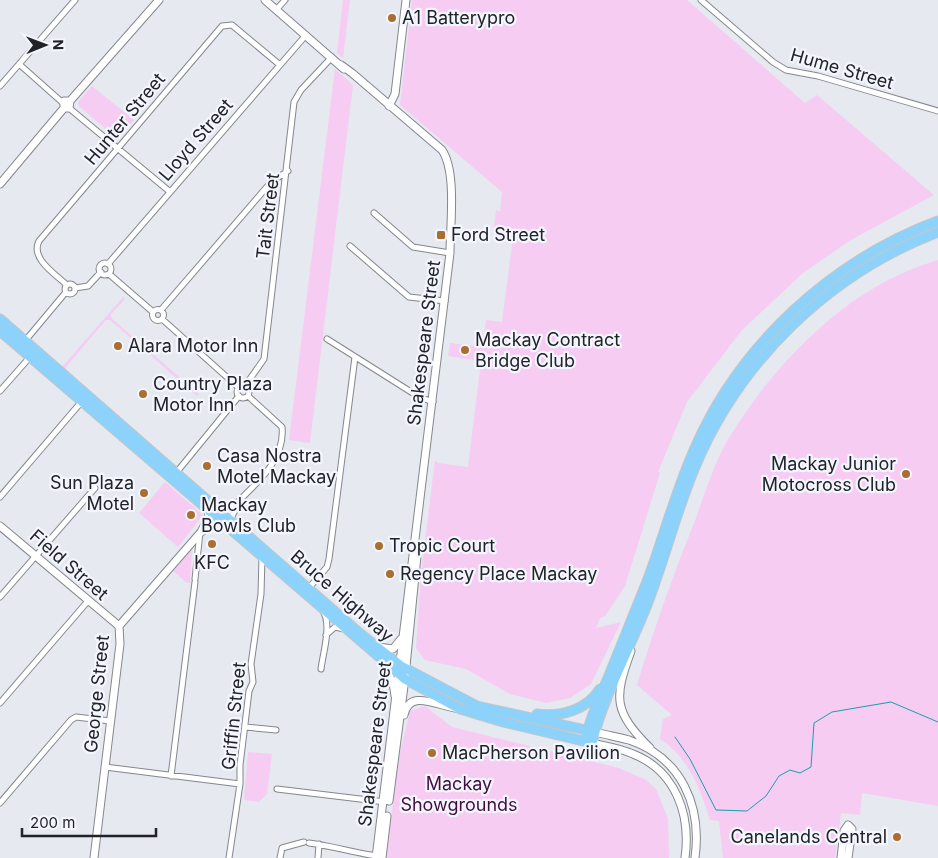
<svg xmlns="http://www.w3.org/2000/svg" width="938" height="858" font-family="Inter,sans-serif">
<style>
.green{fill:#f6ccf2}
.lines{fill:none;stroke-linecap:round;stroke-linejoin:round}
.stream{stroke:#189fa9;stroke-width:1}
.street-casing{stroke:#84878e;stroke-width:7}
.secondary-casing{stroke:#84878e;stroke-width:9}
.highway-casing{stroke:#c6c6c7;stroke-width:11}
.street{stroke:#fff;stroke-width:5}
.secondary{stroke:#fff;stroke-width:7}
.highway{stroke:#8cd2fa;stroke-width:9}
.poi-dot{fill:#aa6e30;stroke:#f3f6fe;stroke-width:2}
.labels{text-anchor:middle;stroke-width:4.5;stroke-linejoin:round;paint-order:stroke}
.poi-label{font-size:18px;fill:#222326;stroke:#f3f6fe;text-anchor:start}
.street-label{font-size:18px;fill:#222326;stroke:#f3f6fe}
.park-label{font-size:18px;fill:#440d42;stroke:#f3f6fe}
</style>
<rect width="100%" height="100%" fill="#e6e9f0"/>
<!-- green -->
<path class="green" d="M343,0h7l-7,58 -6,-5z
M412,0h275l118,103 12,-8 117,100 -85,46 -46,32 -61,57 -55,72 -29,70 2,1 -35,113 -20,30 -5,2 -4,10 25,-6 -30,62 -21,14 -24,5 -36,-9 -44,-25 -41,-9 -9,-12 5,-74 14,-114 3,3 30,4 13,-106 -33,-5 2,-13 33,4 3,-27 16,2 12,-93 -20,-2 2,-17 4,2 2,-20 -102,-87z
M335,69l18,16 -43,358 -21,-3z
M92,86l42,34 -15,17h-4l-36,-31 -1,-4z
M938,260v546l-76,-13 -2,22 -19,-2 -6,45h-112l-4,-37 -9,-1c-10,-32 -21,-62 -50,-81l3,-20 9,-4 -35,-30c17,-57 37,-112 59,-167 9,-25 18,-54 31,-77 48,-79 121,-155 211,-181z
M124,296v4l-13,14v4l88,76 -2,2 -87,-76h-4l-36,42 -4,5v4l-4,-4z
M165,482l38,33 -25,32 -39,-34z
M192,549l-2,34h-3l-14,-12z
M425,706l27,21 167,41 27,12 10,9 12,30 1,39h-283l13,-101 11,-46z
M248,752l24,2 -5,40 -8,8 -15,-2z"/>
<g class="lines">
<!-- stream -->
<path class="stream" d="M675,737l15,22 26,51 31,1 19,-15 13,-20 11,-6 10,3 11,-6 3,-44 18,-11 59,-10 47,20"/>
<defs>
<path id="street" d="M701,0l72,62 13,8 32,6 120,35
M276,10l9,-10
M19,64l44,39
M0,86l75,-86
M69,108l100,83
M374,213l39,34 37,6
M350,246l59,51 36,4
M99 269a6 6 0 1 1 12 0a6 6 0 1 1-12 0Z
M108,264l198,-229
M109,274l44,38
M65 289a5 5 0 1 1 10 0a5 5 0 1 1-10 0Z
M67,285c-12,-11 -37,-27 -28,-44l183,-215 10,-1 48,40
M75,288l13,-2 13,-14
M152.5 315a5.5 5.5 0 1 1 11 0a5.5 5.5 0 1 1-11 0Z
M161,310l111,-129 16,-10
M162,319l77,69
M327,339l92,58 14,5
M25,341l41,-49
M237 392a6 6 0 1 1 12 0a6 6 0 1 1-12 0Z
M245,386l19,-27 30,-257 7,-12 31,-33
M0,391l30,-34
M176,473l63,-77
M0,497l83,-97
M225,515c22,-25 61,-50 57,-88l-34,-31
M232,521v-5l9,-16
M195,579l5,-47
M308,589l19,-22 2,-8 26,-202
M0,597l95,-109
M326,635l9,-8 9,2
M321,669c2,-16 11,-44 2,-58
M0,703l88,-102
M245,727l31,3
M105,767l135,17
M171,776l24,-194
M277,789l108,13
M0,803l71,-83 5,-3 34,4
M309,843c24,3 45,10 68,13
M229,858l11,-74v-19l9,-74 4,-9 -2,-18 10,-70 1,-37
M280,858l2,-10 22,-6
M318,858l1,-14"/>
<path id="secondary" d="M265,0l79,69
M341,65l11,8 90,77c15,22 8,76 8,103l-74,605
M70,101l-1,7h-5v-7h6l89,-101
M389,106l6,-12 11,-94
M0,184l64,-76
M0,526l119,100
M203,531l13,-13
M378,647l15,2 8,-10
M631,651c-17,47 -18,60 19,97
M382,662l11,21 2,13
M404,715c5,-26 32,-10 51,-7
M595,732c11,3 23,5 34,8 53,18 73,66 66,118
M592,743c13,3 28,5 41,11 43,17 58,61 52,104
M389,801l15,-115 14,-140
M94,858l26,-214 -1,-18 82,-94 8,-15 -1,-6
M382,858l5,-42
M841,858l3,-27 4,-6 4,4 -4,29"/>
<path id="highway" d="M0,319l357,312 44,35 76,40 118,26
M0,331l405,348 55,30 43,13 89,21c11,-45 35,-89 53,-133 19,-47 30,-96 50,-143 45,-107 134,-193 243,-235
M537,714c24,3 50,-4 63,-25
M587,734c4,-19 13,-38 21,-56 13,-33 27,-66 40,-99 16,-43 28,-89 47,-131 45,-104 138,-188 243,-227"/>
</defs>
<!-- street casing -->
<use href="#street" class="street-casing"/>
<!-- secondary casing -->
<use href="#secondary" class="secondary-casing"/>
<!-- highway casing -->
<use href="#highway" class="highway-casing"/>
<!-- street -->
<use href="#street" class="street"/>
<!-- secondary -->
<use href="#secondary" class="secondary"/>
<!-- highway -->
<use href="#highway" class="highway"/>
</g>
<!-- markers -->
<g class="poi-dot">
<circle cx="392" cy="18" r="5"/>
<rect x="436" y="230" width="10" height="10" rx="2.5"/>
<circle cx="118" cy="346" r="5"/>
<circle cx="465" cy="350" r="5"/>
<circle cx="143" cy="394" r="5"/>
<circle cx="207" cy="466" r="5"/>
<circle cx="906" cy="474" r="5"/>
<circle cx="144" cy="493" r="5"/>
<circle cx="191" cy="515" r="5"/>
<circle cx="212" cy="544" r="5"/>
<circle cx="379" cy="546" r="5"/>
<circle cx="390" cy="574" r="5"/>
<circle cx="432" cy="753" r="5"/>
<circle cx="897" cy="837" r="5"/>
</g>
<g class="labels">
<!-- poi labels -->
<g class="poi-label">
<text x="402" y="24">A1 Batterypro</text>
<text x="451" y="241">Ford Street</text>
<text x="475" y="346">Mackay Contract<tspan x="475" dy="21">Bridge Club</tspan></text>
<text x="128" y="352">Alara Motor Inn</text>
<text x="153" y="390">Country Plaza<tspan x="153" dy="21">Motor Inn</tspan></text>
<text x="217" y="462">Casa Nostra<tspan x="217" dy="21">Motel Mackay</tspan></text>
<text x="896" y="470" text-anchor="end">Mackay Junior<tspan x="896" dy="21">Motocross Club</tspan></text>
<text x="134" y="489" text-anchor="end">Sun Plaza<tspan x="134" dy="21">Motel</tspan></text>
<text x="201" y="511">Mackay<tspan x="201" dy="21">Bowls Club</tspan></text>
<text x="389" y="552">Tropic Court</text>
<text x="212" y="569" text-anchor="middle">KFC</text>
<text x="400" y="580">Regency Place Mackay</text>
<text x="442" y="759">MacPherson Pavilion</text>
<text x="887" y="843" text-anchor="end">Canelands Central</text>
</g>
<!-- street labels -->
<g class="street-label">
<text transform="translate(842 69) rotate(16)" y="6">Hume Street</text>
<text transform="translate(125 119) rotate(-50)" y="6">Hunter Street</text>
<text transform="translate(196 140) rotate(-49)" y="6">Lloyd Street</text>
<text transform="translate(268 216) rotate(-83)" y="6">Tait Street</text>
<text transform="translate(424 343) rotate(-83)" y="6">Shakespeare Street</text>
<text transform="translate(69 565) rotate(41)" y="6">Field Street</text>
<text transform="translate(342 596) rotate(41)" y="6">Bruce Highway</text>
<text transform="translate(97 694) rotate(-84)" y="6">George Street</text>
<text transform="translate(234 716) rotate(-84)" y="6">Griffin Street</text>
<text transform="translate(375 744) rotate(-83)" y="6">Shakespeare Street</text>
</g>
<!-- park labels -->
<g class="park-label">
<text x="459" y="790">Mackay<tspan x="459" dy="21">Showgrounds</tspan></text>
</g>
</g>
<!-- north arrow -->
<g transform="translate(45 45) rotate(89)" stroke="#f3f6fe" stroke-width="4" paint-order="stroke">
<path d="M0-4L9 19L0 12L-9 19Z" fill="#222326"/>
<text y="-8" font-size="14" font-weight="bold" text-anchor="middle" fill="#222326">N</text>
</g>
<!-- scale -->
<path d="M22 828v8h134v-8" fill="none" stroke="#222326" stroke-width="2.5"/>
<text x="30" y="828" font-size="15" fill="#222326" stroke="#f3f6fe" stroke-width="4" paint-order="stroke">200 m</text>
</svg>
